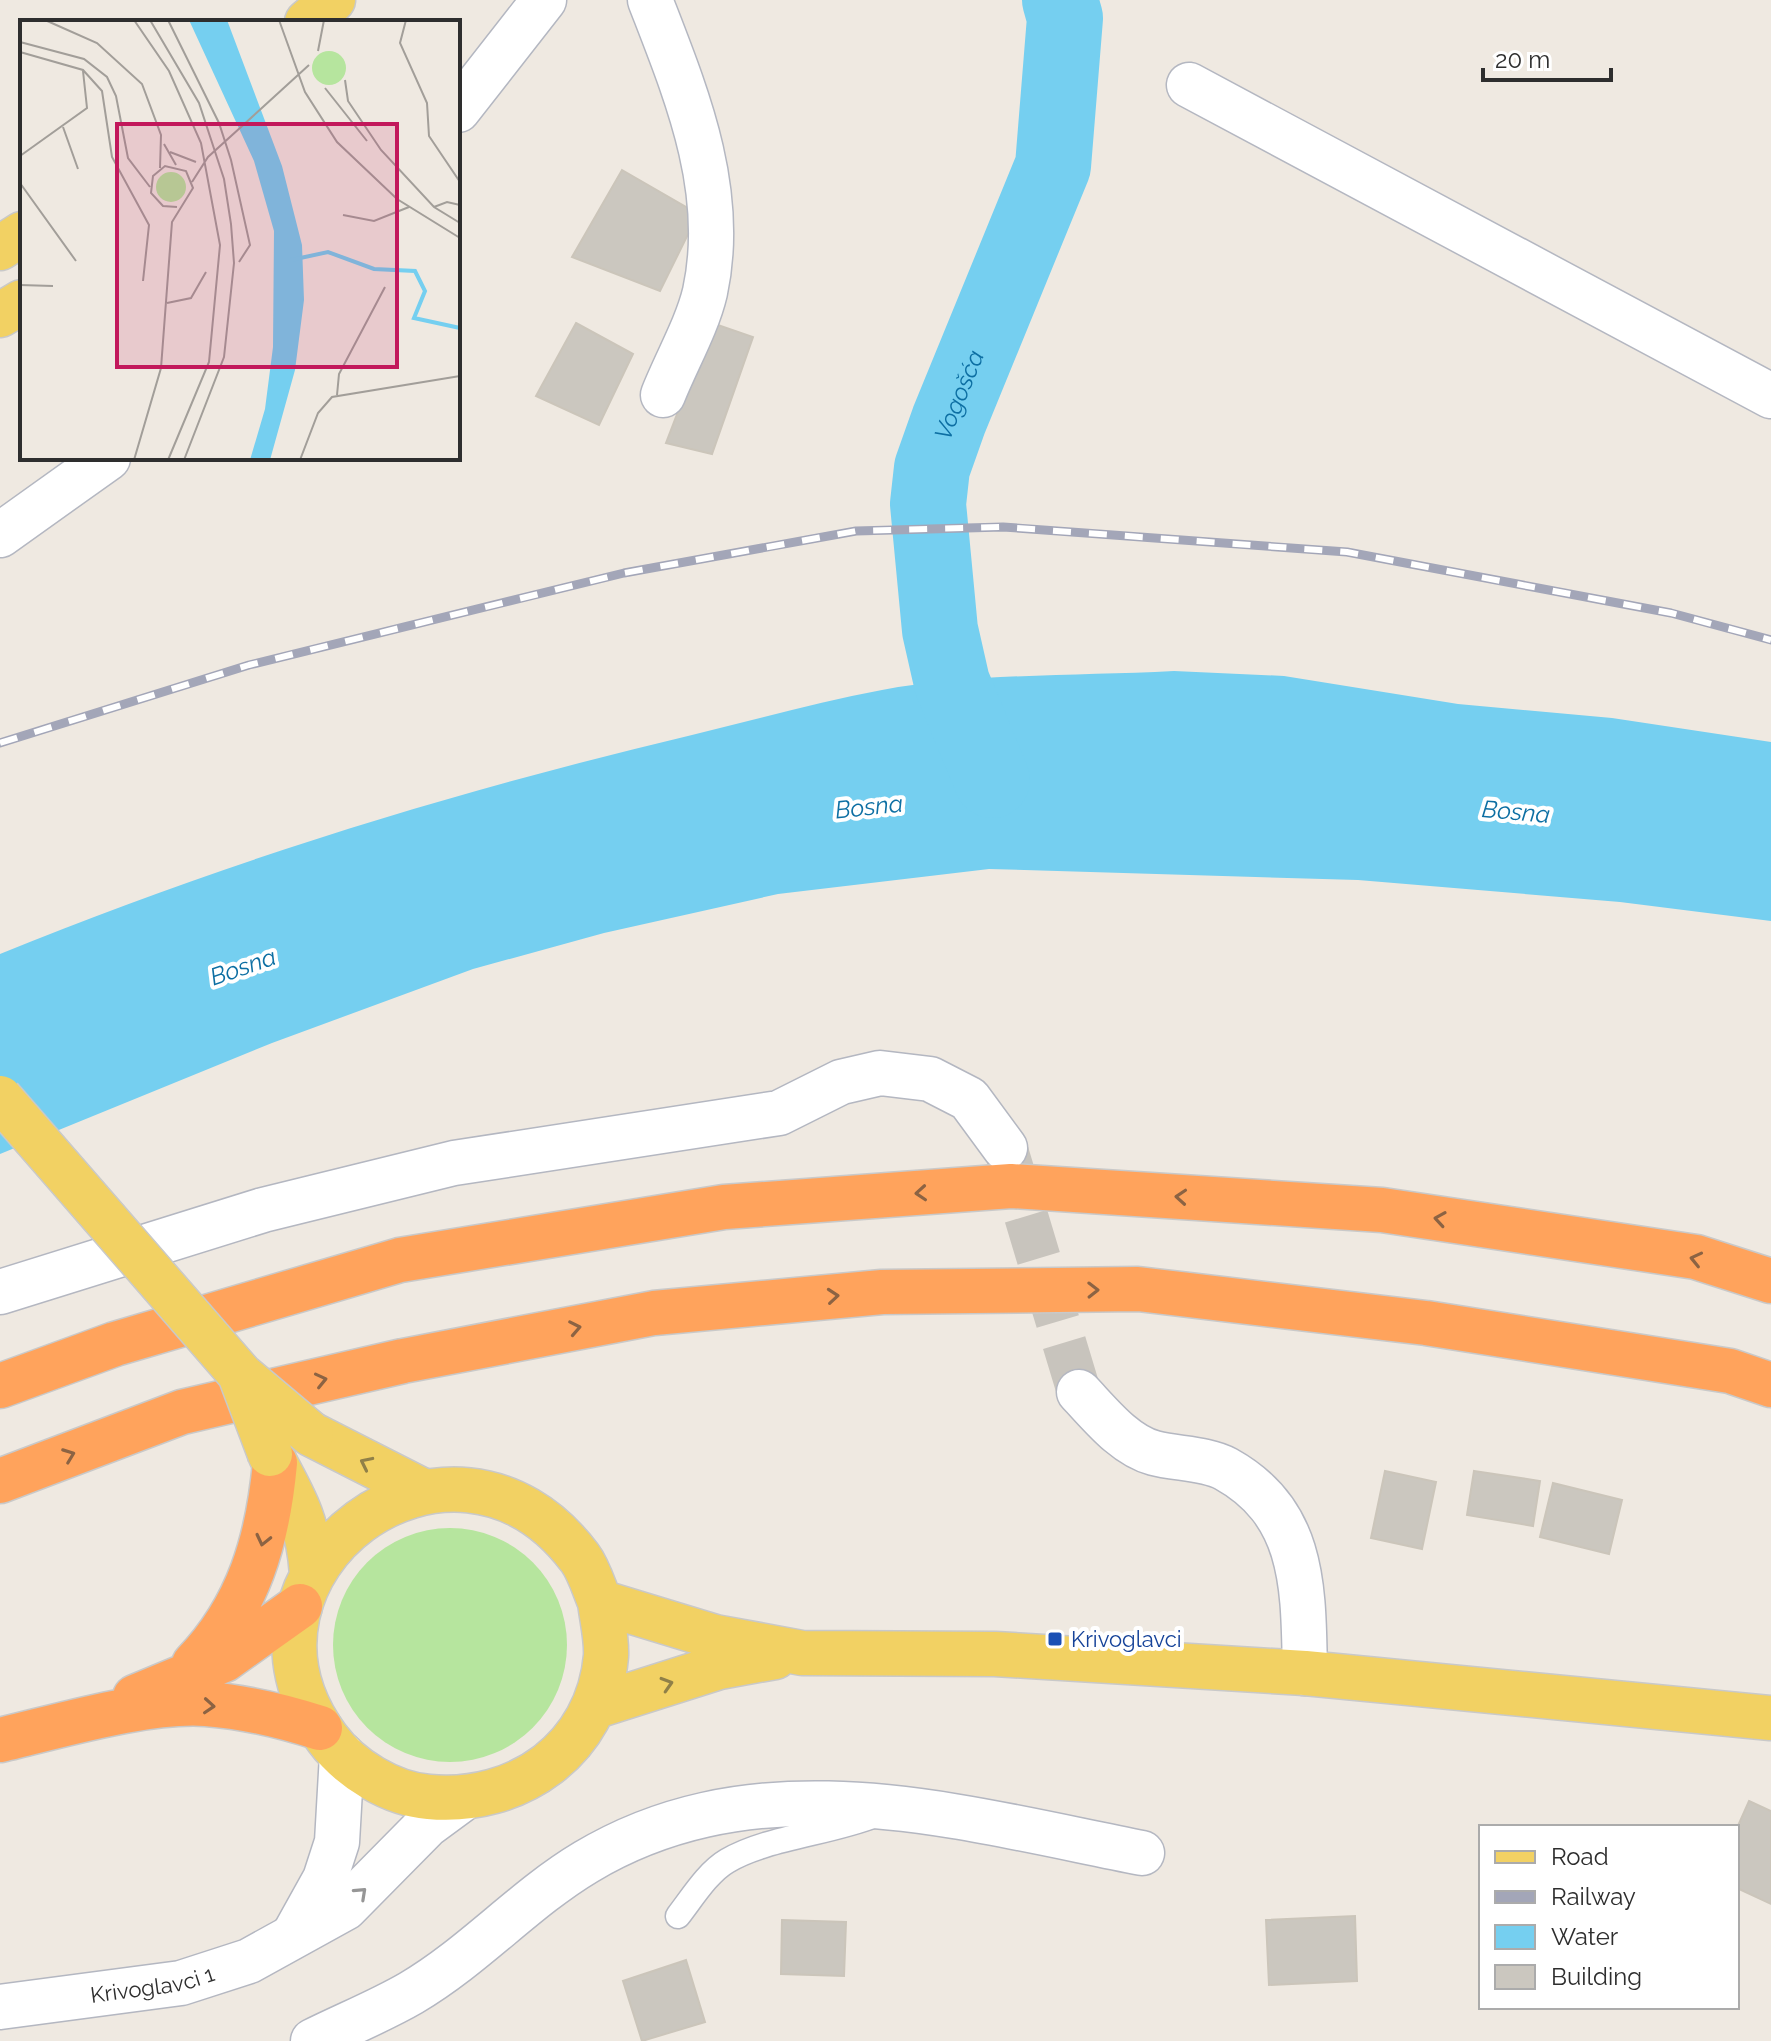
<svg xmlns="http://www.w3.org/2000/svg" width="1771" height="2041" font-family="Raleway,sans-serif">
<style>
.green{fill:#b6e59e}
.water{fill:#75cff0}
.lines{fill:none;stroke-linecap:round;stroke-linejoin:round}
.river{stroke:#75cff0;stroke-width:76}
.building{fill:#cbc7bf;stroke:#cbc5ba;stroke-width:2}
.minor-tunnel{stroke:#c8c4bd;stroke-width:44;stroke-dasharray:44 22;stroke-linecap:butt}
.service-casing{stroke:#b4b7c1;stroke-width:27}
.minor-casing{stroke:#b4b7c1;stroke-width:47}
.primary-casing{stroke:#c9c9c9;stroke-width:47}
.motorway-casing{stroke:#c9c9c9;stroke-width:47}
.service{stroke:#fff;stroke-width:24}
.minor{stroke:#fff;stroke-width:44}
.primary{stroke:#f2d163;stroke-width:44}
.motorway{stroke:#ffa35c;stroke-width:44}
.rail-casing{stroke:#a3a6b8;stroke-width:9}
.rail{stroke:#fff;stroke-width:6;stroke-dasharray:18;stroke-linecap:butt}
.primary-bridge-casing{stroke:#c9c9c9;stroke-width:47;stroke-linecap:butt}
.primary-bridge{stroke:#f2d163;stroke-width:44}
.oneway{stroke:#8c6343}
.oneway2{stroke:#908048}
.oneway3{stroke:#969696}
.transit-dot{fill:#1a4fb4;stroke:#fff;stroke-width:3}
.labels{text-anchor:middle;stroke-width:8;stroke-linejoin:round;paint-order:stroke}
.transit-label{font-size:22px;fill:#164399;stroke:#fff;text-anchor:start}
.street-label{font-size:22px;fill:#2e2e2e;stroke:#fff}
.water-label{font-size:24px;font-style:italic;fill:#0d6fa3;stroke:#fff}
.inset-river{fill:none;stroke:#75cff0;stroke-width:4}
.inset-road{fill:none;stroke:#a29e99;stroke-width:2}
.view{fill:#c2185b;fill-opacity:0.15;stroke:#c2185b;stroke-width:4}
.inset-edge{fill:none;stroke:#2e2e2e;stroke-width:4}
</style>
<rect width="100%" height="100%" fill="#efe9e1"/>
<!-- green -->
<path class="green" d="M333 1645a117 117 0 1 1 234 0a117 117 0 1 1-234 0Z"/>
<!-- water -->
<path class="water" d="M1174,671l110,5 174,28 154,14 159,24v179l-151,-19 -262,-22 -369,-11 -211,25 -174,39 -131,36 -201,74 -272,111v-200c225,-92 456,-163 692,-219 63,-15 126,-33 190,-45 91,-17 198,-14 292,-19z"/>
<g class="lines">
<!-- river -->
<path class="river" id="s1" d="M992,780l-40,-97 -12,-53 -12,-126 4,-36 17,-48 104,-254 12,-148 -5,-18"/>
</g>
<!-- building -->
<path class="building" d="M622,170l76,44 -38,77 -88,-34z
M576,323l57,31 -34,71 -63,-29z
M712,323l41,14 -41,117 -46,-11z
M1385,1471l51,11 -14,67 -51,-11z
M1474,1471l66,10 -7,45 -66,-11z
M1553,1483l69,17 -13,54 -69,-17z
M1749,1801l22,10v93l-34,-16v-60z
M1355,1916l2,65 -88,4 -3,-65z
M782,1920l64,2 -2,54 -63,-2z
M686,1960l19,62 -63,19 -19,-60z"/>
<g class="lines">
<!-- minor-tunnel -->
<path class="minor-tunnel" d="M1007,1153l72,239"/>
<defs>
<path id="service" d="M678,1916c14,-18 30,-44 49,-55 38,-23 103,-28 148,-46"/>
<g id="minor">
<path d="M650,0c36,93 77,190 55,292 -8,34 -29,70 -42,103"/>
<path d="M1189,85l582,311"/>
<path d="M458,110l86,-110"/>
<path d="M0,535l108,-77"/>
<path d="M0,1292l263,-82 191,-47 325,-50 62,-31 39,-9 50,6 39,20 36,49"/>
<path d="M1079,1392c21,22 45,53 75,61 22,6 52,5 72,16 81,45 77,123 79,204"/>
<path d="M295,1933l30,-54 12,-37 5,-87"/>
<path id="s2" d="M0,2007l181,-24 68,-22 96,-53 82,-83 34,-25"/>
<path d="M313,2041c32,-16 67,-30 98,-48 63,-37 113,-94 175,-131 174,-104 372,-45 556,-9"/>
</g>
<path id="primary" d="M307,22l26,-22
M0,248l22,-14
M0,315l22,-13
M311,1434l112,57
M270,1454c25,46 38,66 42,120
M600,1602c2,17 7,37 6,54 -8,93 -88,149 -177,141 -38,-3 -79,-28 -102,-59 -121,-165 124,-352 253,-180 9,12 14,30 20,44l115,35 87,16 193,1 310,19 466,45
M593,1707l126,-40 56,-10"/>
<path id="motorway" d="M0,1386l115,-42 285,-84 324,-53 287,-21 371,24 314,47 75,24
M0,1481l182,-69 221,-51 251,-48 228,-21 256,-3 288,34 304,48 41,14
M194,1664c55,-57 74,-125 81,-201
M135,1697l89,-37 76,-54
M0,1740c60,-14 145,-40 206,-36 39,3 77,12 114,24"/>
</defs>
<!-- service casing -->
<use href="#service" class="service-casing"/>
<!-- minor casing -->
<use href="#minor" class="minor-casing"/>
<!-- primary casing -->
<use href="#primary" class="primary-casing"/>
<!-- motorway casing -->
<use href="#motorway" class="motorway-casing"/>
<!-- service -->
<use href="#service" class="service"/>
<!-- minor -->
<use href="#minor" class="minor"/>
<!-- primary -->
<use href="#primary" class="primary"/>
<!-- motorway -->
<use href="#motorway" class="motorway"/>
<defs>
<path id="rail" d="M0,743l249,-78 375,-92 232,-42 147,-4 344,25 324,61 100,27"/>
</defs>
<!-- rail casing -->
<use href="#rail" class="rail-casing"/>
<!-- rail -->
<use href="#rail" class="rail"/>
<defs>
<path id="primary-bridge" d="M0,1098l241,277 70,59
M241,1377l29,77"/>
</defs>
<!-- primary-bridge casing -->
<use href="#primary-bridge" class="primary-bridge-casing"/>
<!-- primary-bridge -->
<use href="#primary-bridge" class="primary-bridge"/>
</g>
<!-- one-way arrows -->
<defs><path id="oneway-chevron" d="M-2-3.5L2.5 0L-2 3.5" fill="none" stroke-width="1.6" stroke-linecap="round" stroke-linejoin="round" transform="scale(2)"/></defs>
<g class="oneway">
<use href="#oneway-chevron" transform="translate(921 1193) rotate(176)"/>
<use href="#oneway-chevron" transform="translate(1181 1197) rotate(-176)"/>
<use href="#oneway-chevron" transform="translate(1440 1219) rotate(-171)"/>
<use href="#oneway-chevron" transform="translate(1696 1259) rotate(-167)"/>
<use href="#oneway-chevron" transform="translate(1093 1290) rotate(-1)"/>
<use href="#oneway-chevron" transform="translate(833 1296) rotate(-5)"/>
<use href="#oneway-chevron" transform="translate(575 1328) rotate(-11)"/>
<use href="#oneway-chevron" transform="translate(321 1380) rotate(-13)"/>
<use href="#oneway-chevron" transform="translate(69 1455) rotate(-21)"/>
<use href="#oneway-chevron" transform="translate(263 1540) rotate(103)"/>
<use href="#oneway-chevron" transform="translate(209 1706) rotate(4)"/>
</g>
<g class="oneway2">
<use href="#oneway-chevron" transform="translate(366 1463) rotate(-154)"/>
<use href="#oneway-chevron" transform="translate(667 1684) rotate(-17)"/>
</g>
<use class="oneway3" href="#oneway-chevron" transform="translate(361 1893) rotate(-43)"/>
<!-- markers -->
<rect class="transit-dot" x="1047" y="1631" width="16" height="16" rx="4"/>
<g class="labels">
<!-- transit labels -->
<g class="transit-label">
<text x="1071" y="1647">Krivoglavci</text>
</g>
<!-- street labels -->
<g class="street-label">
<text dy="8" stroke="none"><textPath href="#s2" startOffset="154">Krivoglavci 1</textPath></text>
</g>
<!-- water labels -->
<g class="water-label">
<text dy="8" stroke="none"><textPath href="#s1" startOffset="400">Vogošća</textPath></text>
<text transform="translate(869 807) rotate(-6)" y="8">Bosna</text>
<text transform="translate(1516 812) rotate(5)" y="8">Bosna</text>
<text transform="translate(243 967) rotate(-19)" y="8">Bosna</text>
</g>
</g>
<!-- overview -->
<g transform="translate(20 20)">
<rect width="440" height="440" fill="#efe9e1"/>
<path d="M292 48a17 17 0 1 1 34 0a17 17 0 1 1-34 0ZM136 167a15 15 0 1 1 30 0a15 15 0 1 1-30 0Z" fill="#b6e59e"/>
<path d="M169,0h38l55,146 20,79 2,55 -9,70 -25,90h-20l15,-51 8,-62 1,-116 -20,-70z" fill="#75cff0"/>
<path class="inset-river" d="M271,240l37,-8 46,17 41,2 10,20 -11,27 46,10"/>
<path class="inset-road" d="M25,0l52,23 45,41 19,51 -1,33M114,0l35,51 32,72 19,102 -11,117 -41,98M130,0l49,83 25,76 7,45 3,39 -10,94 -40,103M148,0l51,103 12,37 19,85 -11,17M259,0l26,72 32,50 60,57 63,39M386,0l-6,23 27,60 2,33 31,46M0,22l64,17 23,18 9,19 12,62 22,29M298,31l6,-31M0,32l63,18 19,21 10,66 37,68 -6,56M325,60l3,21 33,49 53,57 26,16M305,68l42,53M43,107l15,42M144,124l12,21M150,132l26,10M0,136l67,-48 -4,-37M172,162l16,-25 101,-92M0,163l56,78M414,187l13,-5 13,3M323,195l31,6 35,-14M0,265l33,1M147,283l24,-5 15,-26M317,375l2,-21 46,-87M0,394v39M114,440l27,-92 11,-146 21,-34 -7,-17 -21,-5 -12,10 -2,17 12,13 14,1M280,440l18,-47 14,-16 128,-21"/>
<path class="view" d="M97,104h280v243h-280z"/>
<rect width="440" height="440" class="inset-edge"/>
</g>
<!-- legend -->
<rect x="1479" y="1825" width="260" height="184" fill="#ffffff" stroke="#ababab" stroke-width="2"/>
<rect x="1495" y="1851" width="40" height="12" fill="#f2d163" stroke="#ababab" stroke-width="2"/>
<text x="1551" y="1865" font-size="24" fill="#2e2e2e">Road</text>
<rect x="1495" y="1891" width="40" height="12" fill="#a3a6b8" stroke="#ababab" stroke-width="2"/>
<text x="1551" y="1905" font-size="24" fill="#2e2e2e">Railway</text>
<rect x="1495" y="1925" width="40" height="24" fill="#75cff0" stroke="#ababab" stroke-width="2"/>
<text x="1551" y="1945" font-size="24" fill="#2e2e2e">Water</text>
<rect x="1495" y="1965" width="40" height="24" fill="#cbc7bf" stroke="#ababab" stroke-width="2"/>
<text x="1551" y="1985" font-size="24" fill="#2e2e2e">Building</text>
<!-- scale -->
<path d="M1483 68v12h128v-12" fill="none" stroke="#2e2e2e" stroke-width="4"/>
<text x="1495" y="68" font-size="24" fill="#2e2e2e" stroke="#ffffff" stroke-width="6" paint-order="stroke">20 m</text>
</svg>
